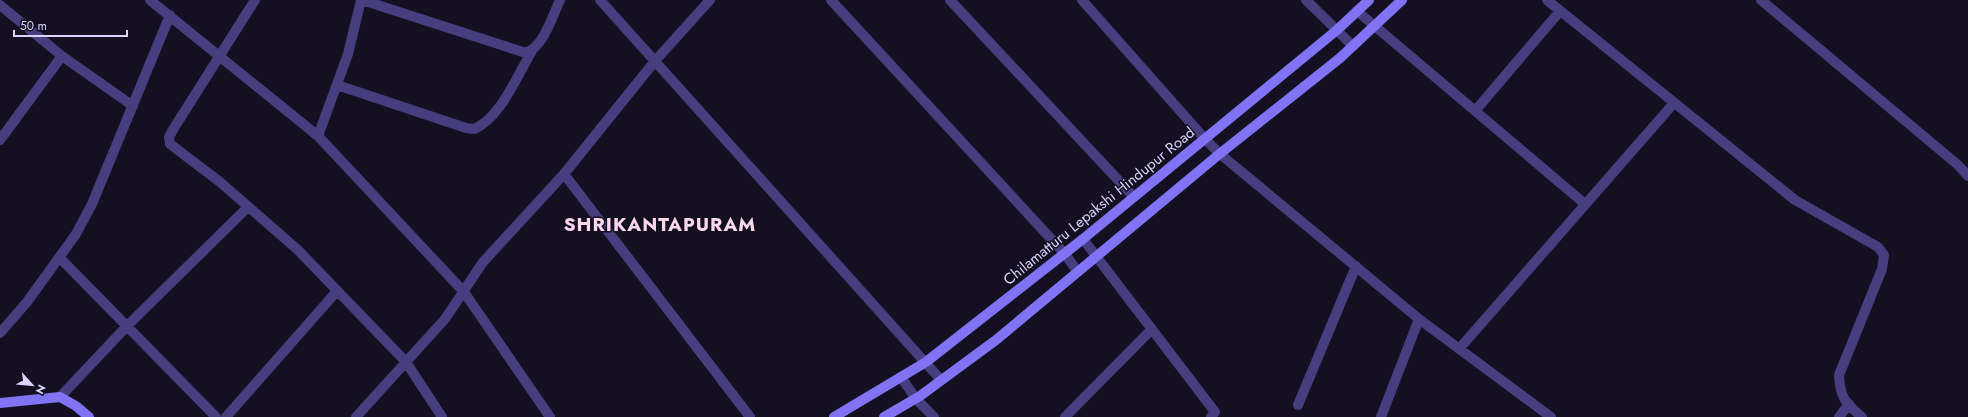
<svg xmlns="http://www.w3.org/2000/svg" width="1968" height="417" font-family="Jost,sans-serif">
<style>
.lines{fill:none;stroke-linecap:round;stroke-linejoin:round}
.street{stroke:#463e7e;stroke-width:10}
.secondary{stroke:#8073f4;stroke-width:10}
.labels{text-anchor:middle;stroke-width:3;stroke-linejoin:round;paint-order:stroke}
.street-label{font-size:15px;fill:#dcd4fc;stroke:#141022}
.district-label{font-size:19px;font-weight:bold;letter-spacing:1px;fill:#fcd6eb;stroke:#141022}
</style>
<rect width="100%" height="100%" fill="#141022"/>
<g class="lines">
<!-- street -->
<path class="street" d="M150,0l168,136 146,156 86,125
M255,0l-81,128 -5,9 1,7 50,38 78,68 108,112 36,55
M362,0l164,53c18,-7 26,-36 34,-53
M600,0l341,380
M831,0l234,254 13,18
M950,0l184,197
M1082,0l123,139 15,15 199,165 132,98
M1306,0l47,46
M1547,0l248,200 83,47 6,8 -2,14 -43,106c1,22 6,28 23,42
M1761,0l197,165 10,11
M0,5l62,51 71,50
M1357,11l228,193
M337,85l129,43 8,1c26,-10 44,-55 58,-78
M1475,111l85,-100
M318,136l30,-82 13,-54
M0,140l62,-84
M564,174l186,243
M1083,239l132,173 -4,5
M59,257l157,160
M0,333l27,-31 49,-68 16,-30 78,-189
M1459,349l215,-246
M901,377l15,22 18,18
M60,397l67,-71 121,-119
M1298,405l58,-139
M226,417l111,-126
M356,417l89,-98 38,-57 81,-88 91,-113 55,-61
M1065,417l86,-87
M1381,417l38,-98
M1839,417l10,-13"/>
<!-- secondary -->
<path class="secondary" d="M0,403l60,-6 16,9 13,11
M834,417l92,-55 157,-123 254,-209 32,-30
M884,417l36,-21 76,-56 221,-184 123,-98 62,-58"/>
</g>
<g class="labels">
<!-- street labels -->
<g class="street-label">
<text transform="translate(1099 206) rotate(-39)" y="5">Chilamatturu Lepakshi Hindupur Road</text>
</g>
<!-- district labels -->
<g class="district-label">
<text x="660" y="231">SHRIKANTAPURAM</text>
</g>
</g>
<!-- north arrow -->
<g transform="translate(32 385) rotate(117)" stroke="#141022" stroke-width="3" paint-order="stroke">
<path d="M0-3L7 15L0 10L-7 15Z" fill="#dcd4fc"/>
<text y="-6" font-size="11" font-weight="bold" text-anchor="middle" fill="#dcd4fc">N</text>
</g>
<!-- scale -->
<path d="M14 30v6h113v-6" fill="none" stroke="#dcd4fc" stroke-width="2"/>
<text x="20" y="30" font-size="12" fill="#dcd4fc" stroke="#141022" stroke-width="3" paint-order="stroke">50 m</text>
</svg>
